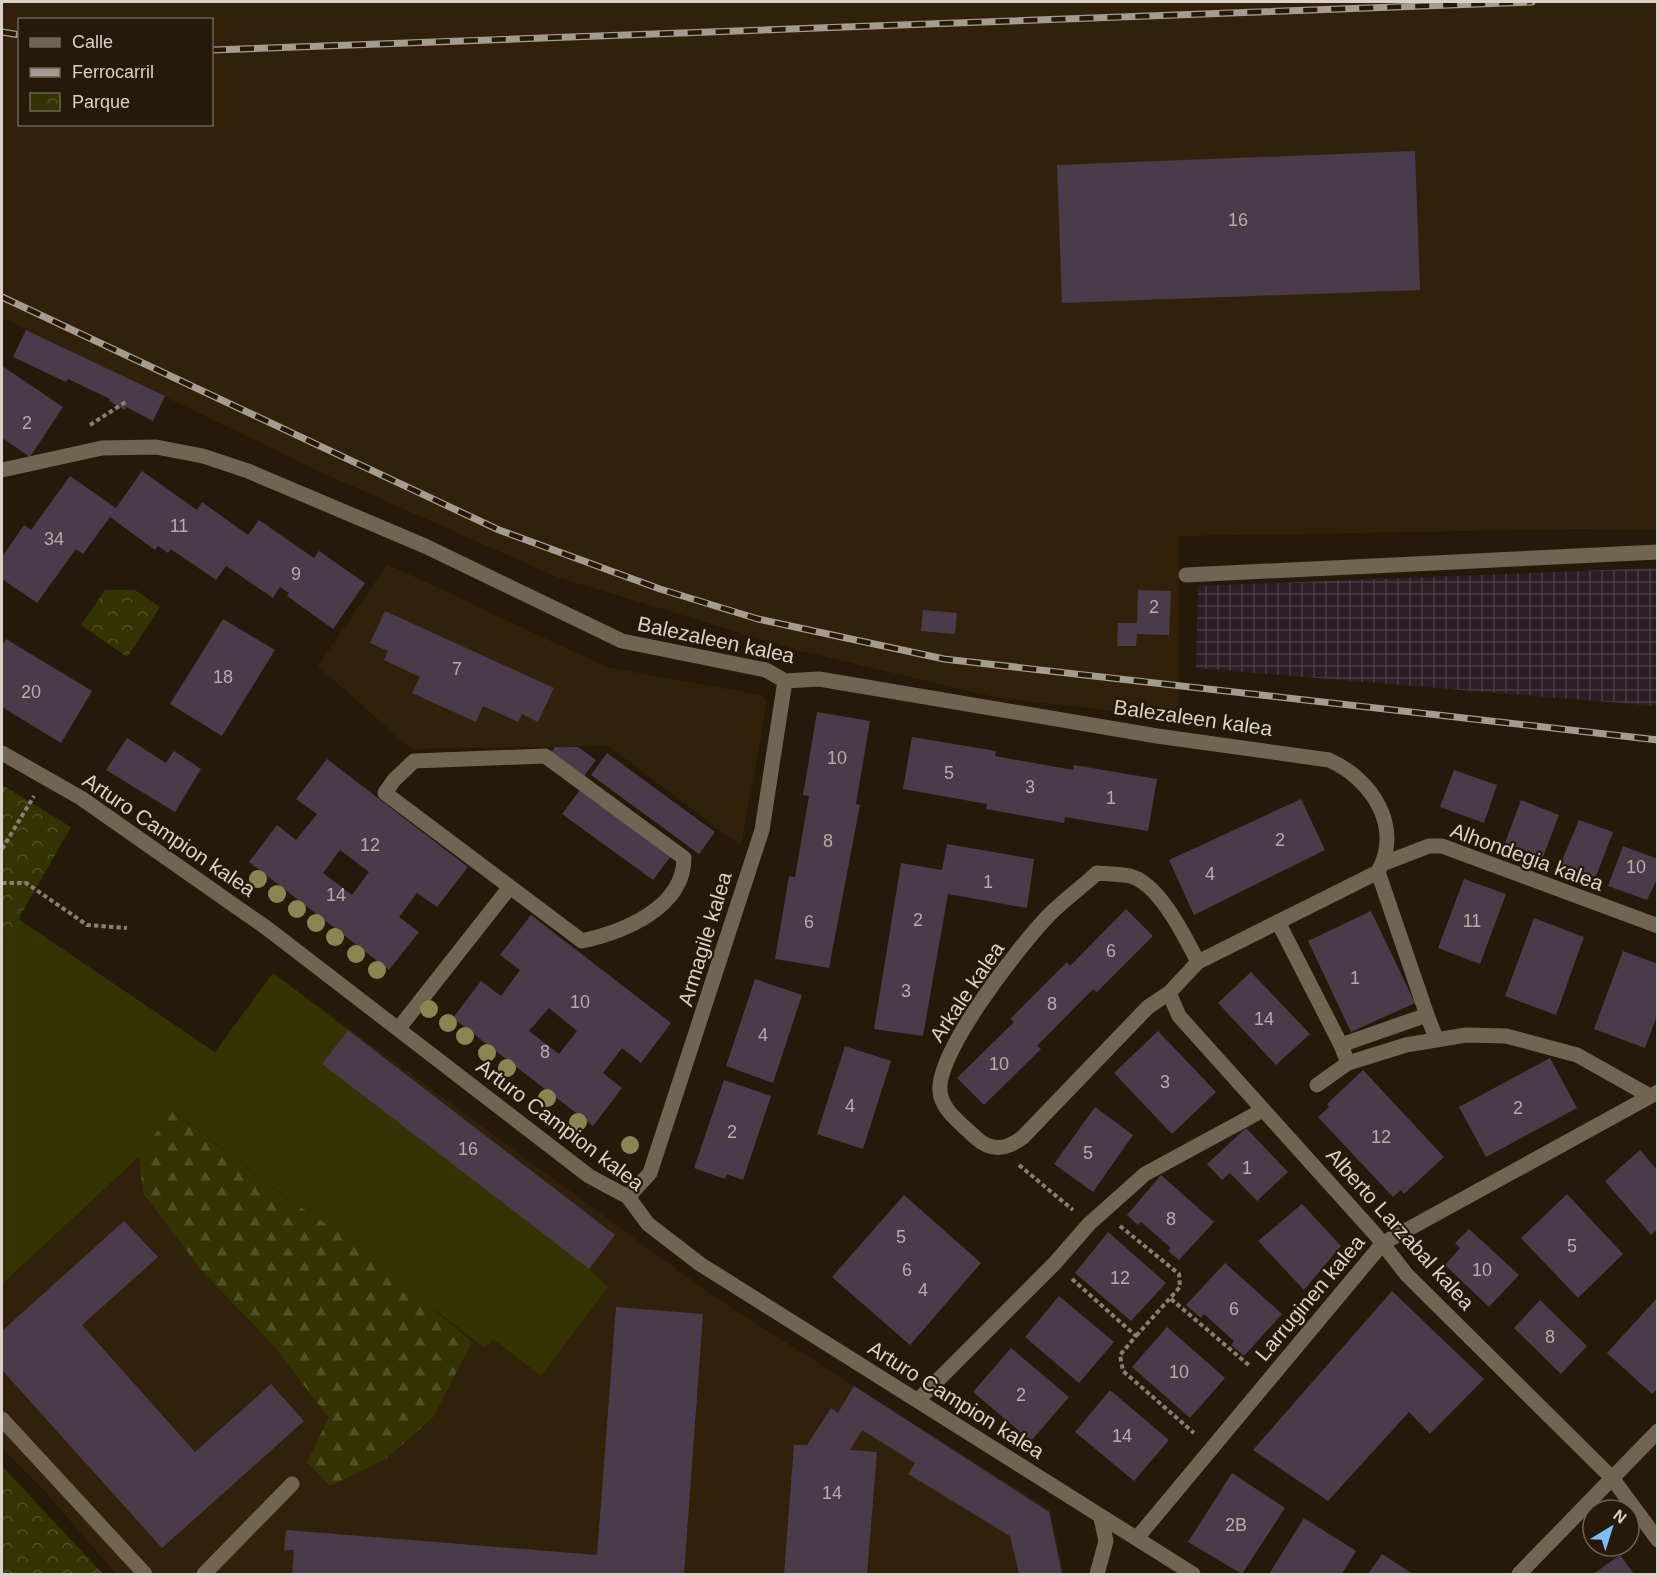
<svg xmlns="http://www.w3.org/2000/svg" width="1659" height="1576" font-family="Helvetica,sans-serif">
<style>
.industrial{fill:url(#industrial-grid)}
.built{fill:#31210b;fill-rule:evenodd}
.grass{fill:#333401}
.forest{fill:url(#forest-firs)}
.park{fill:url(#park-crowns)}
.building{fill:#4a3b4b;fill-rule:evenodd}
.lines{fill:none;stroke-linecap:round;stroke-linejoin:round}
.path{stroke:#887e72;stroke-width:4;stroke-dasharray:4.5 3;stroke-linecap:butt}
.lane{stroke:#726452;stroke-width:15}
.street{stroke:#726452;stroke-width:15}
.rail-casing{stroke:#a59c91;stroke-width:7}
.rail{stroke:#25190a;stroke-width:4.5;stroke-dasharray:14;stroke-linecap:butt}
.tree{fill:#898651}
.labels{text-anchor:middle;stroke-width:4.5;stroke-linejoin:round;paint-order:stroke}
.number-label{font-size:18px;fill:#b6aca9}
.street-label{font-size:21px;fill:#dad2c8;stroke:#25190a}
</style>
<defs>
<pattern id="industrial-grid" width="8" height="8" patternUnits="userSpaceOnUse" patternTransform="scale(1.5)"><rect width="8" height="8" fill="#2d1d26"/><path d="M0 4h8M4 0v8" fill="none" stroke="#4b3d44"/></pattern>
<pattern id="forest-firs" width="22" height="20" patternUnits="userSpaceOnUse" patternTransform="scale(1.5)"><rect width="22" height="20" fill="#333401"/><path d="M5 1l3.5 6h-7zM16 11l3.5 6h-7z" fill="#505025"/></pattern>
<pattern id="park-crowns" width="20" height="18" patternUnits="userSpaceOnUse" patternTransform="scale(1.5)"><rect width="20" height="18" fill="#333401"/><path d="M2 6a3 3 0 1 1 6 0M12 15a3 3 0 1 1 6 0" fill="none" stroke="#505025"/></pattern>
</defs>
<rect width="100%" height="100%" fill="#25190a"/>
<!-- industrial -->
<path class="industrial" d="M1657,568v138l-461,-38 2,-82z"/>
<!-- built -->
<path class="built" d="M2,2h1655v528l-76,-1 -402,7v182l-181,-20 -201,-48 -240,-73 -232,-103 -323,-156zM20,20h192v104h-192z
M387,564l219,103 155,28 6,6 -26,145 -133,-100 -197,3 -93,-83z
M273,973l443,325 334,212 14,64h-948l-75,-87 -39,-39v-164l137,-127z"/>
<!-- grass -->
<path class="grass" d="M18,919l197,133 58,-79 75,57 -26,34 267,205 19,18 -67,89 -48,-37 -8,9 -312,-237 -34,46 -137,127v-336z"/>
<!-- forest -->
<path class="forest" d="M172,1111l115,87 66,44 119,100 -39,75 -47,42 -56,27 -23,-24 22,-44 -56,-73 -71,-74 -59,-78 -4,-36z"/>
<!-- park -->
<path class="park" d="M105,590h30l25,17 -33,50 -46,-32z
M2,785l69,42 -69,121z
M2,1466l101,108h-101z"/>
<!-- building -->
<path class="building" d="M1415,151l5,139 -358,13 -5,-138z
M26,330l139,66 -12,25 -27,-14 -1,3 -16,-9 1,-2 -42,-20 -2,3 -53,-25z
M2,366l61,41 -33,50 -28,-19z
M142,471l55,39 5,-8 46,33 11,-15 55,38 5,-7 46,32 -32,46 -46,-33 2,-3 -9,-6 -7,11 -47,-32 -10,14 -45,-31 -3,4 -10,-7 -3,4 -45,-33 -27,37 -7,-5 -39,54 -35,-24v-22l22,-32 7,5 39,-54 46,32z
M1138,590l33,1 -2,44 -32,-1 -1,12h-19l1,-23h19z
M923,610l34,3 -2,21 -34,-3z
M385,611l169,77 -16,34 -16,-8 -4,8 -35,-16 -7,16 -64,-29 8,-16 -36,-17 4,-9 -18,-8z
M223,619l52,31 -53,86 -52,-32z
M6,639l86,52 -31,52 -59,-36v-61z
M817,712l53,9 -14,83 4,1 -31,163 -54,-9 14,-83 6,1 14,-81 -6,-1z
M912,737l84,14 -1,5 78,14 1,-5 83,14 -9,52 -83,-14 -1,6 -78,-14 1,-5 -84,-15z
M127,738l39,25 8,-12 27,18 -26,43 -69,-42z
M555,747h23l18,13 -12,16 -33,-24z
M607,753l108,79 -16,22 -108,-79z
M327,759l141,108 -31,40 -20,-14 -18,24 20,15 -30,38 -140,-108 28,-37 19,15 21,-26 -21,-15zM340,850l29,22 -17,23 -29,-22z
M1454,770l43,15 -13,38 -44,-16z
M580,790l91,66 -18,24 -91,-66z
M1301,799l24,51 -131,65 -25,-55z
M1521,800l38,15 -16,42 -38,-14z
M1579,820l34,12 -18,47 -35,-14z
M947,844l87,15 -7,49 -79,-14 -25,142 -49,-7 27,-166 41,7z
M1623,846l35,13v18l-11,23 -39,-14z
M1464,879l42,15 -26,70 -42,-16z
M1126,909l27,27 -56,56 -4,-3 -56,57 4,3 -57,56 -27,-27 57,-56 -4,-3 57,-57 3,4z
M1371,911l44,92 -64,29 -43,-91z
M531,915l140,108 -30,40 -19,-15 -19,25 19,15 -29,38 -140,-108 28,-37 20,15 19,-26 -20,-15zM549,1008l28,23 -18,23 -30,-23z
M1534,918l50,19 -28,78 -51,-19z
M1623,951l35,13v49l-13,35 -51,-19z
M1251,972l59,62 -34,31 -58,-62z
M755,979l47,16 -29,88 -47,-17z
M348,1030l267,205 -26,34 -267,-205z
M1158,1031l58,61 -44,42 -58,-61z
M845,1046l46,15 -28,88 -46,-15z
M1550,1058l27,50 -91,49 -27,-50z
M1363,1070l81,87 -40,37 -3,-4 -8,7 -75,-80 11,-10 -2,-3z
M724,1080l47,16 -28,84 -16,-6 -2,5 -31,-11z
M1095,1107l38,28 -40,57 -39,-28z
M1246,1128l42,44 -31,29 -27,-28 -8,7 -15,-16z
M1640,1150l18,21v58l-7,6 -46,-54z
M1161,1175l53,47 -35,38 -11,-9 3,-3 -30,-26 -3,3 -11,-10z
M1567,1194l56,60 -45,44 -57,-60z
M904,1195l77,68 -71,82 -78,-68z
M1302,1204l39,42 -37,44 -46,-49z
M124,1221l34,36 -76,68 113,127 76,-68 33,37 -142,127 -160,-178v-39z
M1469,1229l50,46 -30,32 -44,-42 15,-17 -5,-5z
M1108,1232l58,51 -35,38 -56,-48z
M1225,1263l57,51 -38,42 -13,-11 3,-4 -30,-27 -3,4 -15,-13z
M1392,1291l92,88 -54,55 -21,-22 -81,89 -75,-51z
M1059,1296l55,46 -35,41 -54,-46z
M1658,1297v91l-6,6 -45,-41z
M1540,1300l47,46 -26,28 -47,-46z
M616,1307l87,7 -19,260h-392l2,-24h-10l2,-20 311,25z
M1167,1327l58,51 -35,40 -58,-51z
M1011,1348l58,49 -38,44 -58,-49z
M854,1386l195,126 13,62h-43l-9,-38 -102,-62 7,-11 -53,-33 -12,20 27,2 -10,122h-83l10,-129h13l24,-37 7,5z
M1110,1390l59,50 -35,41 -59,-49z
M1232,1473l53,35 -43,66 -54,-32z
M1304,1518l52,33 -14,23h-73z
M1382,1554l31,20h-45z
M1620,1555l14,19h-41z"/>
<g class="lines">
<!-- path -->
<path class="path" d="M90,425l37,-24
M2,849l32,-53
M2,883h24l61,42 40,3
M1019,1165l54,45
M1120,1226l59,48 1,13 -44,49
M1072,1279l64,57 -16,19 3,16 71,62
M1171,1299l80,68"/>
<!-- lane -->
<path class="lane" d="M1186,575l472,-23
M545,756l139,102c0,50 -61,74 -102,83l-197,-148 9,-13 20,-19z
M1278,922l63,123 86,-30 -49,-143
M399,1028l111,-141
M2,1419l143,155
M204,1574l88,-90"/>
<!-- street -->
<path class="street" d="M2,470l100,-22 54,-1 47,9 45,15 177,75 197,95 144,29 19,11 34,-2 338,57 172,24c43,19 74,67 49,112l-180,90 -29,31 -21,14 -125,130c-17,13 -32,15 -48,0 -13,-13 -34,-27 -35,-46 -4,-39 81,-147 109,-176 15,-15 33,-28 48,-42 11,1 23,1 33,3 29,7 55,61 68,86
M2,753l79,45 187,131 321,247 39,21 20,27 52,40 493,310
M1382,864l47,-18h13l216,80
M1169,993l10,23 196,218 32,41 205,203 46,62
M1427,1015l9,23
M1341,1045l7,18
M1317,1085l31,-22 58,-18 60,-10 40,1 71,19 73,41
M628,1197l22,-24 112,-343 23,-149
M918,1400l137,-137 34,-39 56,-50 118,-64
M1137,1538l246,-295 275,-151
M1097,1574l9,-33 -5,-23
M1519,1574l139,-143"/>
<defs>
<path id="rail" d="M2,32l18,3
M212,50l1320,-48
M2,297l497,233 161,59 98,30 186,40 714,81"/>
</defs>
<!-- rail casing -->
<use href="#rail" class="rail-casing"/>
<!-- rail -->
<use href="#rail" class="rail"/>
</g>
<!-- trees -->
<g class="tree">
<circle cx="258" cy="879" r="9"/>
<circle cx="277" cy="894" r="9"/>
<circle cx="297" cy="909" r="9"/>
<circle cx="316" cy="923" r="9"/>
<circle cx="335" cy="937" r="9"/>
<circle cx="356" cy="954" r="9"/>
<circle cx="377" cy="970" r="9"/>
<circle cx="429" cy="1009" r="9"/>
<circle cx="448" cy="1023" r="9"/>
<circle cx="465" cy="1036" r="9"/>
<circle cx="487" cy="1053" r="9"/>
<circle cx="507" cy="1068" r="9"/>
<circle cx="547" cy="1098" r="9"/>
<circle cx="578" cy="1122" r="9"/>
<circle cx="630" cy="1145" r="9"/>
</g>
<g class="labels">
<!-- number labels -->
<g class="number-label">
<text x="1238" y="226">16</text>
<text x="27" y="429">2</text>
<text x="179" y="532">11</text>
<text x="54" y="545">34</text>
<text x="296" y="580">9</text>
<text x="1154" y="613">2</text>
<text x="457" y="675">7</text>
<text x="223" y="683">18</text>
<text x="31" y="698">20</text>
<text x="837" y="764">10</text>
<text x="949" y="779">5</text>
<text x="1030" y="793">3</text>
<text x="1111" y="804">1</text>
<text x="1280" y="846">2</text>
<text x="828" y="847">8</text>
<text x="370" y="851">12</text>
<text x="1636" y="873">10</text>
<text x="1210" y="880">4</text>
<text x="988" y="888">1</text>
<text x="336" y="901">14</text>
<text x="918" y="926">2</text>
<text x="1472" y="927">11</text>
<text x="809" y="928">6</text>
<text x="1111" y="957">6</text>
<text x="1355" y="984">1</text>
<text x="906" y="997">3</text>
<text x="580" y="1008">10</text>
<text x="1052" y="1010">8</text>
<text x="1264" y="1025">14</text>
<text x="763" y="1041">4</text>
<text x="545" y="1058">8</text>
<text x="999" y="1070">10</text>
<text x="1165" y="1088">3</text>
<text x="850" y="1112">4</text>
<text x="1518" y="1114">2</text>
<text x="732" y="1138">2</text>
<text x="1381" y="1143">12</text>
<text x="468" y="1155">16</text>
<text x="1088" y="1159">5</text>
<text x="1247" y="1174">1</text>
<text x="1171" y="1225">8</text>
<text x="901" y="1243">5</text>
<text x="1572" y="1252">5</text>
<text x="907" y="1276">6</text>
<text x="1482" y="1276">10</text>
<text x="1120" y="1284">12</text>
<text x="923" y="1296">4</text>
<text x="1234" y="1315">6</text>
<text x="1550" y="1343">8</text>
<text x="1179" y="1378">10</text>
<text x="1021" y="1401">2</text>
<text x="1122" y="1442">14</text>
<text x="832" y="1499">14</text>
<text x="1236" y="1531">2B</text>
</g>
<!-- street labels -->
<g class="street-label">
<text transform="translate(716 640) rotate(12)" y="7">Balezaleen kalea</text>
<text transform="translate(1193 718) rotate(8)" y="7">Balezaleen kalea</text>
<text transform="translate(169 835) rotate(34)" y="7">Arturo Campion kalea</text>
<text transform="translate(1527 857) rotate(20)" y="7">Alhondegia kalea</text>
<text transform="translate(705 939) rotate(-73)" y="7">Armagile kalea</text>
<text transform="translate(967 992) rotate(-56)" y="7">Arkale kalea</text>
<text transform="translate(560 1125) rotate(37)" y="7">Arturo Campion kalea</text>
<text transform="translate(1400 1229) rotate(48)" y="7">Alberto Larzabal kalea</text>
<text transform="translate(1310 1298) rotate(-50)" y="7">Larruginen kalea</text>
<text transform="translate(956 1400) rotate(32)" y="7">Arturo Campion kalea</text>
</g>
</g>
<!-- border -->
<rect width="1659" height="1576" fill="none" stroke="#dad2c8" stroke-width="6"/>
<!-- legend -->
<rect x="18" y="18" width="195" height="108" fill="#25190a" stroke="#6d6356" stroke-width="1.5"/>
<rect x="30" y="38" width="30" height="9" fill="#726452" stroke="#6d6356" stroke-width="1.5"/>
<text x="72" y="48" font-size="18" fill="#dad2c8">Calle</text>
<rect x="30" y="68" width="30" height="9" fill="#a59c91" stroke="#6d6356" stroke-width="1.5"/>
<text x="72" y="78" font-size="18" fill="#dad2c8">Ferrocarril</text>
<rect x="30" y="93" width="30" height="18" fill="url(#park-crowns)" stroke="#6d6356" stroke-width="1.5"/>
<text x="72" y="108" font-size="18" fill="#dad2c8">Parque</text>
<!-- north arrow -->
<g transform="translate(1611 1528) rotate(38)"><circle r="28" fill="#25190a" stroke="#6d6356" stroke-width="1.5"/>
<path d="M0-4.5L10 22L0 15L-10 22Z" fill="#7bbef8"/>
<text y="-9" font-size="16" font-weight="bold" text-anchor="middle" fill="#dad2c8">N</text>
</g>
</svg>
